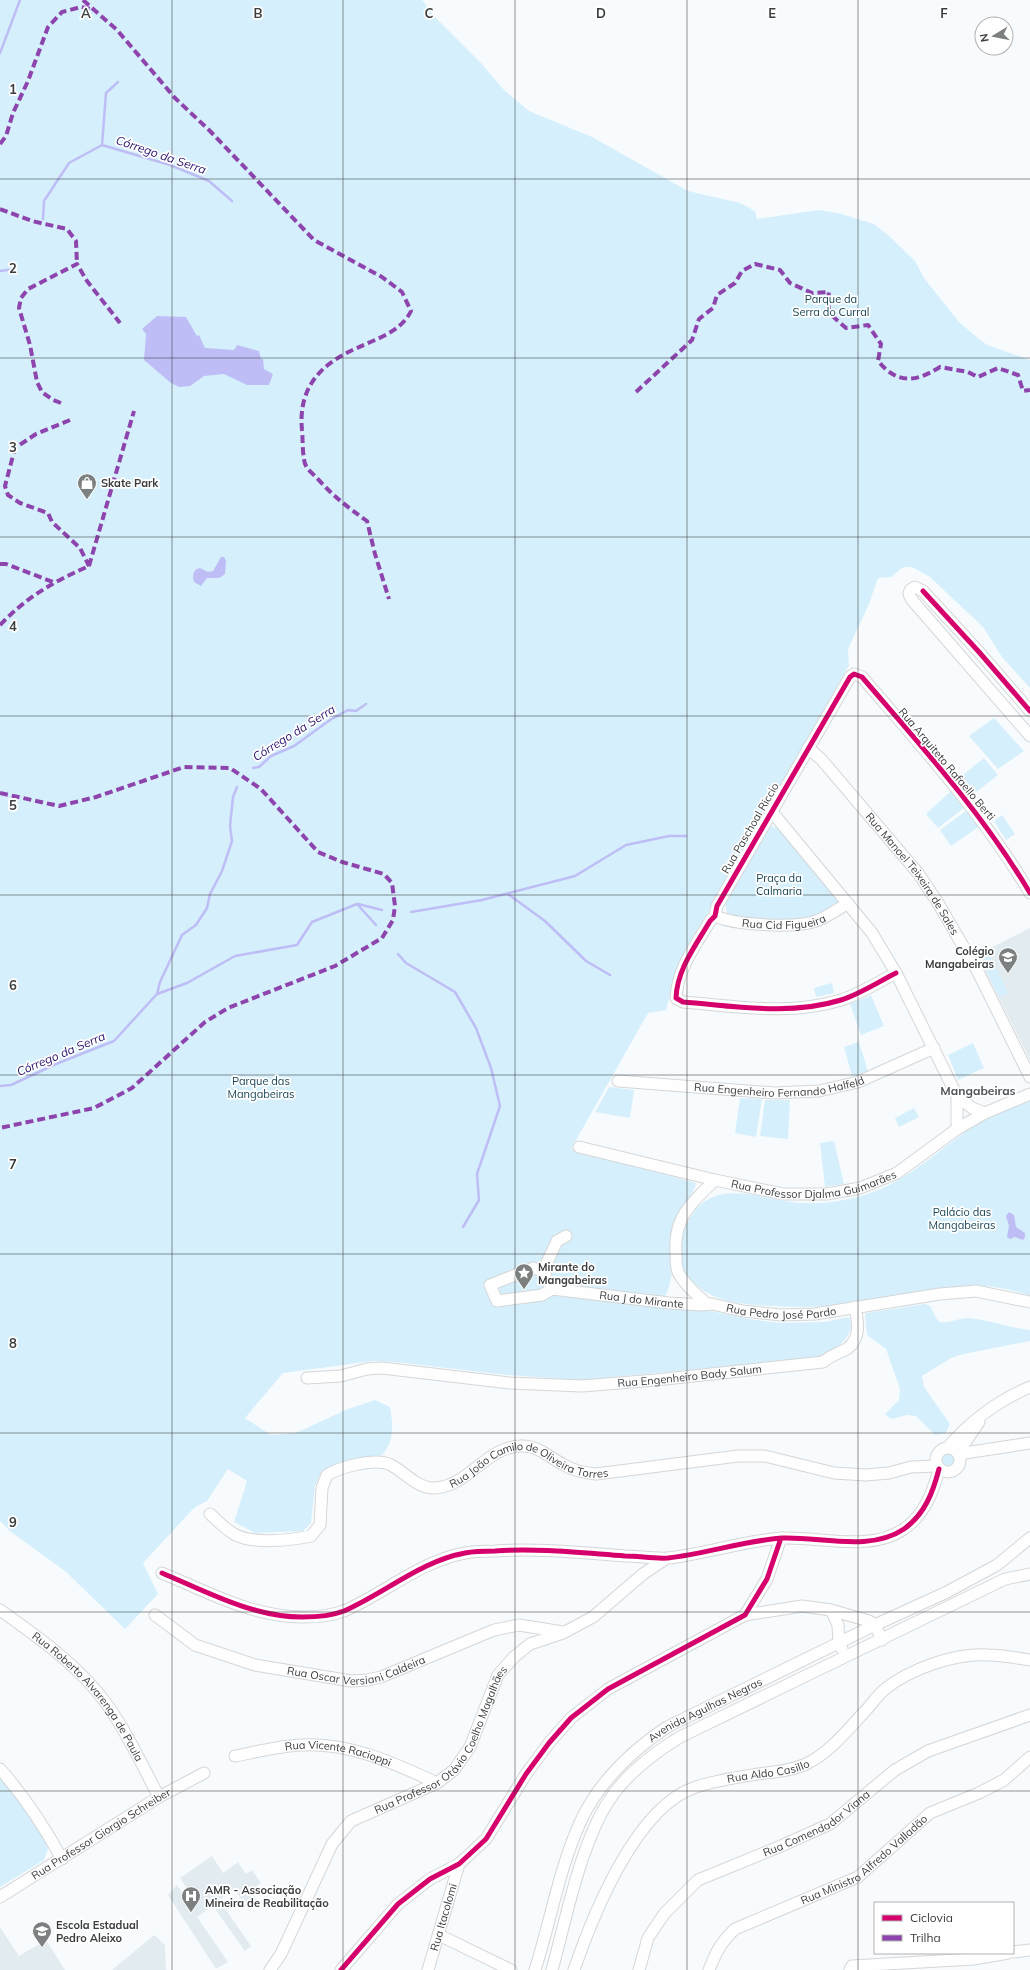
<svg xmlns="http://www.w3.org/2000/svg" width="1030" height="1970" font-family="Mulish,sans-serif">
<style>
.built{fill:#e2ecf0}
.green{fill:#d5f0fc}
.water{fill:#bebdf5}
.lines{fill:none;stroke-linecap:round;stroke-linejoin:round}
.stream{stroke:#bebdf5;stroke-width:2.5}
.minor-casing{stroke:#d4d6d8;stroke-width:13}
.minor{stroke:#fefeff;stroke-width:11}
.quiet{stroke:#8e44ad;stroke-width:4;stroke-dasharray:8 4;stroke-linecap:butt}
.cycleway-casing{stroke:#fff;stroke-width:8}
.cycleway{stroke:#d6006c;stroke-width:5}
.grid{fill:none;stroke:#3b3d3e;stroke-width:1;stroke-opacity:0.55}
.labels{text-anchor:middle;stroke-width:3.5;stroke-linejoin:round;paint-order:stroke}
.park-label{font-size:11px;fill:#184657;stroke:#fff}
.poi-label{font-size:11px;font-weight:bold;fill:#3b3d3e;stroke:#fff;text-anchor:start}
.street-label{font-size:11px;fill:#3b3d3e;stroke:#fff}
.water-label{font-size:12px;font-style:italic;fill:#2c156f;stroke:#fff}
.neighbourhood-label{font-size:12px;font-weight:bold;fill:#4f5457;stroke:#fff}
.grid-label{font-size:13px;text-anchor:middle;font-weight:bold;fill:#3b3d3e;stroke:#fff;stroke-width:3.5;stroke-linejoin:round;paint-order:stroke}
</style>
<rect width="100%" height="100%" fill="#f8fbfd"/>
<!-- built -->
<path class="built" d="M1030,928v132l-53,-105z
M212,1856l11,17 15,-11 8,12 6,-4 9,13 -10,8 7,10 -11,7 -13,-19 -15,11 32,46 -6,5 -32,-45 -16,11 31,45 -12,7 -48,-74 9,-10 6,9 5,-4 -8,-12z
M0,1927l19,29 27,-16 19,30h-65z
M154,1935l11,10 1,25h-54z"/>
<!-- green -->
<path class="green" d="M0,0h422l14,18 45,45 22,26 26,22 63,26 96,54 52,12 15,8 2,8 62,-9 19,3 36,11 14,11 27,26 9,17 35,44 14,12 14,11 43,15v328l-28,-31 -19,-30 -53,-50 -18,-10h-6l-6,2 -8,8 -14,1 -9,26 -21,45 1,17 -172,301 -11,43 -18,3 -77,136 125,34c0,8 -20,33 -23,45 -4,13 -1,27 -1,40 0,12 -5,27 -11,38l3,3 47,2 38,8 31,4 45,-1 24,-5c9,22 -20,37 -37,42l-232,21 -73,-5 -112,-13 -22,-1 -90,12 -38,45 26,17 25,-2 52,-24 27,-9 15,7c3,18 5,35 -9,49h-12l-40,11 -7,4 -7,15 -4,37 -8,8 -48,2 -21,-11 13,-41 -19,-12 -21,32 -12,6 -52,56 15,31 -33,35 -60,-58 -54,-39 -11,-11z
M994,718l30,33 -26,18 -29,-33z
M984,758l14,17 -27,21 -12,-18z
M951,791l13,17 -26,20 -12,-14z
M967,810l13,16 -29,20 -11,-16z
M1002,815l13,19 -9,6 -12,-19z
M771,826l11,4 57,72c-20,28 -78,17 -107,14l-5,-2 -2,-11 42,-75z
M988,952l11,22 -9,4 -11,-21z
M1000,975l8,18 -9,4 -9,-18z
M832,983l2,10 -18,4 -2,-9z
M871,995l13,31 -23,9 -11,-31z
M859,1042l9,29 -16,5 -8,-29z
M973,1043l11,25 -26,12 -10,-25z
M609,1087l25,3 -4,28 -35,-6z
M740,1098l22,1 -6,38 -21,-4z
M765,1100h25l-2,39 -28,-3z
M1030,1101v194c-19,-5 -39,-10 -59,-9 -44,2 -87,14 -130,19 -29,3 -58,2 -87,0 -24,-3 -44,-6 -62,-24 -11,-10 -13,-26 -11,-40 1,-10 6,-18 11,-26 25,-39 73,-14 110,-12 25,1 51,-3 74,-12 37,-15 64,-42 96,-64 18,-11 38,-19 58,-26z
M914,1108l5,9 -20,10 -4,-9z
M834,1141l10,43 -19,3 -5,-44z
M925,1304l5,2 8,15c10,4 20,-3 30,-3 22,2 41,10 62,12v11l-66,13 -13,4 -29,18 2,11 26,37 -4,9 -11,2 -19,-19 -8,-1 -17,4 -6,-5 14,-14 1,-11 -14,-40 -19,-14 -2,-18 1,-4z
M939 1460a9 9 0 1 1 18 0a9 9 0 1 1-18 0Z
M0,1774l44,61 4,14 -4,11 -44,27z"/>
<!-- water -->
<path class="water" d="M157,316l29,1 11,19 2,-1 6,13 29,2 3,-5 22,6 2,8h2l1,10 9,5 -4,11h-22l-23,-11 -20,2 -14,10 -11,1 -8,-4 -27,-23 2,-26 -4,-5z
M221,557h3l2,4 -1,13 -6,4h-12l-6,8 -7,-4c-2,-6 -1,-13 6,-14l8,4 5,-1z
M1009,1212l5,3 2,12 9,6v4l-2,3 -8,-3 -5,2 -3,-2 2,-11 -3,-10z"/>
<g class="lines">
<!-- stream -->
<path class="stream" d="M0,53l20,-53
M102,145l68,20 39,16 23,20
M43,219l1,-18 25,-38 33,-18 4,-52 12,-11
M0,271l14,-2
M253,768l6,-1 12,-11 23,-10 36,-26 18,-10 8,1 10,-7
M508,894l37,27 41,40 24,14
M358,904l24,6
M411,912l71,-12 93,-24 51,-31 43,-9h17
M398,954l8,9 49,29 21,36 15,40 9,38 -23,68 2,26 -16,27
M157,994l30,-11 48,-27 62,-11 15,-23 45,-18 19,21
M0,1086l11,-1 45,-21 58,-23 43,-47 3,-12 22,-47 14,-10 11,-17 3,-14 12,-23 10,-30 -2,-15 3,-29 4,-10"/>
<defs>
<g id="minor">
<path d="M1030,711l-51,-59 -56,-61 -8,-4 -5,3 -1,4 3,6 118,136"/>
<path id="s1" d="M808,748l13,11 97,114 20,30 40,69 52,105"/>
<path d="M772,812l100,121 24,40 61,123"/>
<path id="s2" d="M715,916c20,9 76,12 98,6 12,-3 25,-13 35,-19"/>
<path d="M896,973c-18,9 -36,21 -55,27 -52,16 -105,6 -158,2l-7,-4c1,-29 20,-53 34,-77l5,-5 2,-10 133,-229 4,-3 8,3c60,70 121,137 168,216"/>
<path id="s3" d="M618,1081l157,12 44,-2 39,-9 76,-34"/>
<path d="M957,1129v-33l15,12 13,5"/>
<path id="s4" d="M579,1147l136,33 68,14h44l33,-6 37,-15 60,-44 28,-16 45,-19"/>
<path d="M533,1268l10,3 9,18 -10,6 -45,6 -7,-16z"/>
<path d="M543,1271l14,-30 9,-5"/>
<path id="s5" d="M552,1289l117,14 33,2 10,-1 31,7 38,4 34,-1 125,-20 36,-3 54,11"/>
<path d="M707,1304c-10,-9 -23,-20 -29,-32 -2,-5 -2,-14 -2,-19 -3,-35 16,-51 39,-73"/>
<path id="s6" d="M307,1378l34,-2 26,-7 15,-1 128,15 72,3 74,-6 167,-18c8,-7 17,-9 25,-14 13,-10 10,-27 7,-41"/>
<path d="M948,1447c22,-25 51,-47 82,-60"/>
<circle cx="948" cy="1460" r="12"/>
<path d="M958,1453l21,-31"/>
<path d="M958,1454l72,-11"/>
<path id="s7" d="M210,1514c7,6 15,15 24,20 19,11 57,6 77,2l9,-11 2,-37 5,-13c14,-8 46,-17 62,-11 15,7 27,24 45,24 34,-1 52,-41 86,-42 19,-1 28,11 44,19 10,6 21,8 32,9l142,-18h27l69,17 32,2 23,-2 22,-6 26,-1"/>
<path d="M162,1573c45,19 91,44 140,44 14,0 29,-1 42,-6 41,-18 77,-50 121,-58 10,-2 20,-2 30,-2 43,-3 87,2 130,5 14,0 29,3 43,2 39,-4 77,-18 116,-20 38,-1 86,14 120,-9 21,-15 29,-37 35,-60"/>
<path id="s8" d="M0,1610c38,27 78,55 106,93 21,29 36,62 53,94"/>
<path d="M831,1610l7,15 1,18 3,6"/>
<path id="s9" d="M155,1615l40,30 60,20 96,16 16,-1 14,-3 113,-47 25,-5 44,7"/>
<path d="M745,1615l57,-9 29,4 38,11 6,4 7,15"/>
<path id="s10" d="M235,1756c21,-4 44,-10 66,-11 48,-3 93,18 136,38"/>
<path d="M0,1769c24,27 44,57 62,90"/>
<path id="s11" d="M0,1897l159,-100 45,-24"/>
<path d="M439,1935l72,35"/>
<path d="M1013,1952l17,-2"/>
<path id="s12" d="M270,1970l11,-16 51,-110 19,-23 86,-38 17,-13 16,-23 28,-72 16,-18 16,-13 33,-11 30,-16 50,-43 24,-16"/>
<path d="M341,1970l57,-66 32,-25 29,-15 27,-25 40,-65 23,-31 22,-25 37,-29 137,-74 22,-36 14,-41"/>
<path id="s13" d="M428,1970l31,-106"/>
<path id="s14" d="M535,1970c15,-47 24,-100 44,-145 18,-42 51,-73 88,-98l208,-102 72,-33 50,-27 33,-27"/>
<path d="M552,1970c14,-51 28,-124 56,-168 17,-27 46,-49 72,-65l325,-158 25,-5"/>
<path id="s15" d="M574,1970c19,-55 62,-164 122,-183 21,-7 42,-10 62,-13 16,-2 33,-3 48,-10 25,-12 43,-36 62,-56 5,-6 10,-13 16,-18 25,-21 71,-37 104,-35 14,0 28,3 42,5"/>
<path id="s16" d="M639,1970l9,-32 16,-24 34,-34 83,-34 49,-22 65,-54 33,-19 102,-36"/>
<path id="s17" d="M709,1970c7,-18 12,-28 26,-41l123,-52 72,-64 49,-20 25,-13 26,-23"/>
<path d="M850,1970l2,-4 122,-7 34,-6"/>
</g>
</defs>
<!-- minor casing -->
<use href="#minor" class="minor-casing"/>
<!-- minor -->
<use href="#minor" class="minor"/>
<!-- quiet -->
<path class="quiet" d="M83,0l34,30 58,68 35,33 104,109 68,37 20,15 9,19c-10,21 -35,28 -54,37 -37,16 -59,40 -55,82 1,8 0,29 4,36 2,4 7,8 10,11 17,19 30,29 51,44l8,33 14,45
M0,144l6,-8 7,-23 15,-32 20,-54 14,-15 19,-5 11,2
M0,209l32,12 35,8 9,12 1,23
M636,392l56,-52 7,-21 14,-11 4,-13 18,-12 7,-12 13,-7 25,6 10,13 22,10 17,-1c-3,21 2,23 17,36l22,-3 13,19 -3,17c20,24 38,21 62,6l28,5 10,5 20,-9 20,7 5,16 7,-1
M61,403l-8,-3 -11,-8 -5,-10 -7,-37 -11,-37 2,-10 7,-9 49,-25 10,17 33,42
M70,420l-34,14 -21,14 -10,38 3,9 12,8 28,10 4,9 28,26 9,18
M0,564h6l47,18
M89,566l45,-155
M0,625c28,-29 53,-43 89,-59
M0,793l59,13 37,-9 88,-30 46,1 31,21 57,63 24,10 42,12 8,9 3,23 -2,14 -11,18 -47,28 -107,42 -23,14 -73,66 -38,20 -94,20"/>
<defs>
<path id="cycleway" d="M923,591l56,61 51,59
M896,973c-18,9 -36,21 -55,27 -52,16 -105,6 -158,2l-7,-4c1,-29 20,-53 34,-77l5,-5 2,-10 133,-229 4,-3 8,3c60,70 121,137 168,216
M162,1573c45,19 91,44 140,44 14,0 29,-1 42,-6 41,-18 77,-50 121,-58 10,-2 20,-2 30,-2 43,-3 87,2 130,5 14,0 29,3 43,2 39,-4 77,-18 116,-20 38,-1 86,14 120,-9 21,-15 29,-37 35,-60
M341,1970l57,-66 32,-25 29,-15 27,-25 40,-65 23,-31 22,-25 37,-29 137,-74 22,-36 14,-41"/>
</defs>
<!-- cycleway casing -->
<use href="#cycleway" class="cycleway-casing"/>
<!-- cycleway -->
<use href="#cycleway" class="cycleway"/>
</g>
<!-- grid -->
<path class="grid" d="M172,0v1970M343,0v1970M515,0v1970M687,0v1970M858,0v1970M0,179h1030M0,358h1030M0,537h1030M0,716h1030M0,895h1030M0,1075h1030M0,1254h1030M0,1433h1030M0,1612h1030M0,1791h1030"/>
<!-- icons -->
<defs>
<symbol id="shop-pin" viewBox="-11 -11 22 30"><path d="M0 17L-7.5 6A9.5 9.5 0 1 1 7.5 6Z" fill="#7d8081" stroke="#fff"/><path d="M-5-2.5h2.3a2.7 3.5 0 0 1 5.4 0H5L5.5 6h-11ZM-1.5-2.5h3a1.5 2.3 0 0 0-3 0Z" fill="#fff"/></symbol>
<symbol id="school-pin" viewBox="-11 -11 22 30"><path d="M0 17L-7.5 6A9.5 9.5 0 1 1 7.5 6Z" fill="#7d8081" stroke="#fff"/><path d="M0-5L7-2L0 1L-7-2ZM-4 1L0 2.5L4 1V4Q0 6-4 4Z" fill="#fff"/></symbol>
<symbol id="sight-pin" viewBox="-11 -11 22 30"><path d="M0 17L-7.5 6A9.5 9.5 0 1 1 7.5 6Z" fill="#7d8081" stroke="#fff"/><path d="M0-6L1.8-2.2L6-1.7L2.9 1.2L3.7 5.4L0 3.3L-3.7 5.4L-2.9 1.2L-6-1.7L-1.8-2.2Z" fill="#fff"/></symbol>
<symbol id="hospital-pin" viewBox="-11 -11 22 30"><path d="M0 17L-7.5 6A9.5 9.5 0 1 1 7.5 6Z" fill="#7d8081" stroke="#fff"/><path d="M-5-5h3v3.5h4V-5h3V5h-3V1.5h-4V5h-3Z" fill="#fff"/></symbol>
</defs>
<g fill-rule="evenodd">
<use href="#shop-pin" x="76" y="472" width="22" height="30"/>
<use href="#school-pin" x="997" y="946" width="22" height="30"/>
<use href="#sight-pin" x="513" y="1262" width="22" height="30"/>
<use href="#hospital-pin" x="180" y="1885" width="22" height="30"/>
<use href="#school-pin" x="31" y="1920" width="22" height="30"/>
</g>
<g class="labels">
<!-- park labels -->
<g class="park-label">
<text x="831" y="303">Parque da<tspan x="831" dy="13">Serra do Curral</tspan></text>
<text x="779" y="882">Praça da<tspan x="779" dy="13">Calmaria</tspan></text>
<text x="261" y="1085">Parque das<tspan x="261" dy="13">Mangabeiras</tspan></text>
<text x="962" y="1216">Palácio das<tspan x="962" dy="13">Mangabeiras</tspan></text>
</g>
<!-- poi labels -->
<g class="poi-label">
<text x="101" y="487">Skate Park</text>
<text x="994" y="955" text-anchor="end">Colégio<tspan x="994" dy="13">Mangabeiras</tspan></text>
<text x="538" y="1271">Mirante do<tspan x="538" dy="13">Mangabeiras</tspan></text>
<text x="205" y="1894">AMR - Associação<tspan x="205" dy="13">Mineira de Reabilitação</tspan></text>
<text x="56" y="1929">Escola Estadual<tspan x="56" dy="13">Pedro Aleixo</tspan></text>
</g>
<!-- street labels -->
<g class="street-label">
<text transform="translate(947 764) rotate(50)" y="4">Rua Arquiteto Rafaello Berti</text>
<text transform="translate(750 828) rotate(-60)" y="4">Rua Paschoal Riccio</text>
<text dy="4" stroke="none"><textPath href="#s1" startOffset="164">Rua Manoel Teixeira de Sales</textPath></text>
<text dy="4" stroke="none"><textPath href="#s2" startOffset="70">Rua Cid Figueira</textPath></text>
<text dy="4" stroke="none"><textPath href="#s3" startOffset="162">Rua Engenheiro Fernando Halfeld</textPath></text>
<text dy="4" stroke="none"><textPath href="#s4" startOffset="241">Rua Professor Djalma Guimarães</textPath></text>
<text dy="4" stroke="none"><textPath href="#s5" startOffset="90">Rua J do Mirante</textPath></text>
<text dy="4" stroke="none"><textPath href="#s5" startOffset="231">Rua Pedro José Pardo</textPath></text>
<text dy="4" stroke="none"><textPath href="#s6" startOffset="385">Rua Engenheiro Bady Salum</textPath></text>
<text dy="4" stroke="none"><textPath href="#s7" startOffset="395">Rua João Camilo de Oliveira Torres</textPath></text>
<text dy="4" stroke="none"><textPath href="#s9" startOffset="217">Rua Oscar Versiani Caldeira</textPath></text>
<text dy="4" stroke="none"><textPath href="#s8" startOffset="125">Rua Roberto Alvarenga de Paula</textPath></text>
<text dy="4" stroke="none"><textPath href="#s14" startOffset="327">Avenida Agulhas Negras</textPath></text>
<text dy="4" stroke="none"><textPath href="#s12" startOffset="299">Rua Professor Otávio Coelho Magalhães</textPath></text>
<text dy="4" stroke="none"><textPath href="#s10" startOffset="105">Rua Vicente Racioppi</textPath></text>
<text dy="4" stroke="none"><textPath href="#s15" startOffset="300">Rua Aldo Casillo</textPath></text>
<text dy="4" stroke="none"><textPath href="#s16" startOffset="242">Rua Comendador Viana</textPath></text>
<text dy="4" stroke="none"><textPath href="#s11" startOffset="119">Rua Professor Giorgio Schreiber</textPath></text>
<text dy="4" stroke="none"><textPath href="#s17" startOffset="197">Rua Ministro Alfredo Valladão</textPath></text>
<text dy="4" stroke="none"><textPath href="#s13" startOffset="55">Rua Itacolomi</textPath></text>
</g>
<!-- water labels -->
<g class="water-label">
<text transform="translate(161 155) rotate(19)" y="4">Córrego da Serra</text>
<text transform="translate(294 733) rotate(-32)" y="4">Córrego da Serra</text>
<text transform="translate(61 1054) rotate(-23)" y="4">Córrego da Serra</text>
</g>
<!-- neighbourhood labels -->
<g class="neighbourhood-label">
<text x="978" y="1095">Mangabeiras</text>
</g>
</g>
<g class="grid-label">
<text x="86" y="18">A</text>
<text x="258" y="18">B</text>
<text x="429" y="18">C</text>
<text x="601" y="18">D</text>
<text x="772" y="18">E</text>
<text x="944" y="18">F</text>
<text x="13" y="94">1</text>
<text x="13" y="273">2</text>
<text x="13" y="452">3</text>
<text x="13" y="631">4</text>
<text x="13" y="810">5</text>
<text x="13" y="990">6</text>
<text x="13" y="1169">7</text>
<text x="13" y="1348">8</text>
<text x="13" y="1527">9</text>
</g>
<!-- legend -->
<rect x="874" y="1902" width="140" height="52" fill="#ffffff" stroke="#b1b1b2"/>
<rect x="882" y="1915" width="20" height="6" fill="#d6006c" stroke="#b1b1b2"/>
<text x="910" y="1922" font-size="12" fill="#3b3d3e">Ciclovia</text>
<rect x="882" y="1935" width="20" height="6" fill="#8e44ad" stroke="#b1b1b2"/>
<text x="910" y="1942" font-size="12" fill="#3b3d3e">Trilha</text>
<!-- north arrow -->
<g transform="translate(994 36) rotate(260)"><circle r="19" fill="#ffffff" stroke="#b1b1b2"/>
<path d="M0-3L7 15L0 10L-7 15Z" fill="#7d8081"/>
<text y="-6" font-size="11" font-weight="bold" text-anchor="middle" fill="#3b3d3e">N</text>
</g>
</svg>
